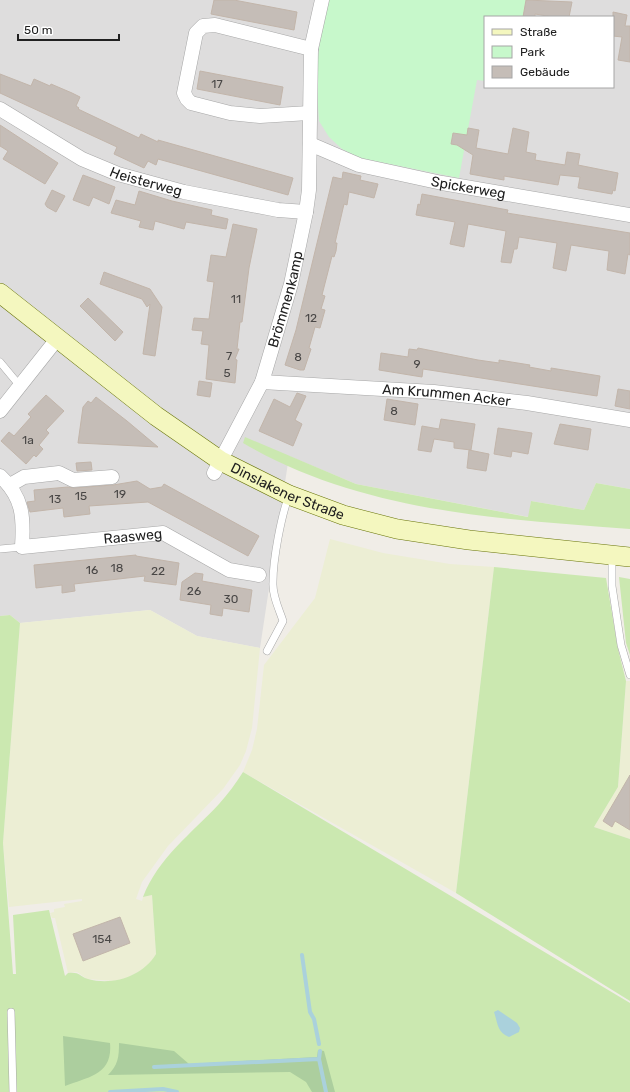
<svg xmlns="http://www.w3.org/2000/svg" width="630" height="1092" font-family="Rubik,sans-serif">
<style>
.residential{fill:#dedddd;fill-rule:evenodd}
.farmland{fill:#eceed4}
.grass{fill:#cbe8b0}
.forest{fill:#acce9e}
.park{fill:#c7f8cb}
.water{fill:#aad1dc}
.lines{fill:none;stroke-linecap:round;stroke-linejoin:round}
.stream{stroke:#aad1dc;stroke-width:4}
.building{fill:#c5bdb7;stroke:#c2b5aa}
.service-casing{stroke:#a7a7a7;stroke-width:8}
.minor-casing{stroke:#a7a7a7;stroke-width:15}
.secondary-casing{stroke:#69750a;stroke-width:20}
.service{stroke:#fff;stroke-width:7}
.minor{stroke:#fff;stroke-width:14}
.secondary{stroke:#f4f7bf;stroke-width:19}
.labels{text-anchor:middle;stroke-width:3.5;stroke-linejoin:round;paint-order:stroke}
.number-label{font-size:12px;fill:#494746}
.street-label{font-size:14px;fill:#202020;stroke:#fff}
</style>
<rect width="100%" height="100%" fill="#f0ede7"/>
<!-- residential -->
<path class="residential" d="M0,0h630v489l-34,-6 -12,27 -53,-9 -2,16 -173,-33 -67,-28 -29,192 -63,-12 -47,-26 -130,13 -10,-8 -10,1zM485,17h128v70h-128z"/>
<!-- farmland -->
<path class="farmland" d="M330,539l53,14 67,11 44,3 -38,326 -213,-121 9,-22 5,-21 7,-64 51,-67z
M150,610l47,26 63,12 -8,80 -6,23 -6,14 -17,24 -55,57 -26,36 -6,17 6,2 1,-4 9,-2 4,59 -4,8 -7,6 -18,10 -13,3 -27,-2 -10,-7 -9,1 -13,-55h-3l-2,-5 4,-1v-3l11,-2 -1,-3 18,-3v-2l-73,8 -6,-64 17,-220z
M626,681h4v158l-36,-12 24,-40z"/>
<!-- grass -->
<path class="grass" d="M245,437l111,47 172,33 3,-16 53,9 12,-27 34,6v40c-132,-10 -269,-17 -387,-86z
M494,567l112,11 12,71 8,32 -8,106 -24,40 36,12v162l-174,-108z
M619,577l11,2v76l-4,-12z
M10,615l10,8 -17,220 10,131h3l-3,-59 36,-5 16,66 3,-3c13,-1 10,3 20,6 25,7 55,-3 68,-25l-4,-59 -9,2c15,-39 49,-64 76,-93 9,-10 17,-21 24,-32l387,231v89h-630v-476z"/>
<!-- forest -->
<path class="forest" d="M63,1036l47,7c3,32 -22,34 -45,43z
M119,1043l55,8 15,13 128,-7 1,-7 6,1 11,41h-23l-6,-10 -16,-10 -182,3c10,-10 11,-18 11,-32z"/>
<!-- park -->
<path class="park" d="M328,0h198l-3,17h-38v64l-8,-1 -18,98 -99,-20 -18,-9 -13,-12 -10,-16 -3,-45 5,-45z"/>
<!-- water -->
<path class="water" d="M498,1010l19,13 3,5 -1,4 -10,5c-12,-5 -11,-13 -15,-25z"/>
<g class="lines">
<!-- stream -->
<path class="stream" d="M302,955l8,57 4,7 5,25
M319,1059l1,-8
M154,1067l165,-8 7,33
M110,1092l53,-3 14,3"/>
</g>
<!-- building -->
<path class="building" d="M214,0h20l63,12 -3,18 -83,-16z
M526,0l46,2 -3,15h-16l-18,-3v3h-12z
M613,12l14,3 -2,11h5v36l-12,-2 4,-23 -9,-1z
M200,71l83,16 -3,18 -83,-16z
M0,74l31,12 3,-7 16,7 1,-2 21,9 8,4 -4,9 3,2 -1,1 61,29 2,-4 17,8v-2l135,38 -5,17 -130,-36 -2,6 -8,-4 -4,7 -30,-14 3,-7 -117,-54z
M0,125l58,38 -13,21 -42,-25 5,-8 -8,-5z
M468,128l11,2 -3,18 32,6 5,-26 16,4 -3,20 10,2 -1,6 30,5 2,-13 13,2 -2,11 40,8 -3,18 -2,-1 -1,4 -34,-6 2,-11 -20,-2 -2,10 -54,-9v4l-34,-6 3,-19 -16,-10 -6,-1 2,-11 14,2z
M343,172l18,4 -1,4 18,4 -4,14 -25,-6 -2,13 -3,-1 -9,39h2l-1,8 -2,6 -2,-1 -10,39 3,1 -4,13 4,1 -5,18 -5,-1 -6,21 2,1 -7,21h-4l-15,-5 11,-35 37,-153 9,2z
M83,175l32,12 -6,17 -16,-7 -4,9 -16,-6z
M52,190l13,6 -9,16 -9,-5 -2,-3z
M139,191l33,10 40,9 -1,5 17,4 -2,10 -40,-7 -2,7 -29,-8 -2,9 -14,-3 2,-6 -30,-8 5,-13 19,5z
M422,194l86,16 -1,3 123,20v22l-2,-1 -3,20 -18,-4 2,-19 -38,-6 -5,26 -13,-3 4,-25 -38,-6 -2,12h-3l-3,14 -10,-1 5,-31 -38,-7 -4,23 -14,-3 5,-22 -39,-7 2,-11 2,1z
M233,224l24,5 -8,39 -7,54h-2l-3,27h2l-4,10 2,1 -2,23 -29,-4 3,-34 -8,-1 2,-13 -11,-1 2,-12 15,1 5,-37 -7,-1 4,-26 15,2z
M104,272l46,17 12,18 -7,49 -12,-2 7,-50 -3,3 -5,-8 -42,-15z
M88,298l35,34 -8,9 -35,-35z
M418,348l60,12 21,3v-3l31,5 -1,2 22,4v-3l49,8 -3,20 -174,-27 -1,8 -43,-7 2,-17 27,4 1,-8 8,1z
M199,381l13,2 -2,14 -13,-2z
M618,389l12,2v18l-15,-3z
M297,393l9,3 -11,24 7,4 -9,22 -34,-15 15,-32 16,8z
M46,395l18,16 -18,19 3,3 -10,12 4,4 -7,8 -2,-2 -8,9 -25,-23 8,-9 5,4 17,-19 -3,-3z
M96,397l31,24 31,26 -80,-4 5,-36 5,-6 3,2z
M387,399l31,5 -3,21 -31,-5z
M441,419l34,5 -4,26 -17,-2v-6l-20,-3 -3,13 -13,-2 4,-24 17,3z
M560,424l31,5 -3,21 -34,-6z
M498,428l34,5 -4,21 -16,-3 -1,6 -17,-3z
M469,450l20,4 -3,17 -19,-3z
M91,462l1,8 -15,1 -1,-8z
M137,481l13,8 12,-2 2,-3 95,52 -11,20 -100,-54 -59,4 1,8 -26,3 -1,-9 -33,4 -3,-10 8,-1 -1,-11 34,-3 6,1 39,-3z
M136,555v1l43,7 -3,22 -32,-4 1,-5 -71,8 1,7 -13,2v-8l-26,3 -2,-23z
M195,573l8,1 -1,7 50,9 -3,22 -26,-4 -1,8 -12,-2 1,-9 -31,-5 2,-18z
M630,775v55l-15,-9 -3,6 -9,-6z
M120,917l10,26 -47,18 -10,-27z"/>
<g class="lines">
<defs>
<path id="service" d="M0,362l20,24
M0,549l22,-2
M612,557v29l9,59 9,30
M267,651l16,-30c-4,-12 -11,-26 -10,-39 0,-23 8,-65 16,-87
M11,1012l2,80"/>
<g id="minor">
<path id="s1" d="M0,109l82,50 36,15 66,18 94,18 28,2"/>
<path d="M309,113l-49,3 -30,-3 -39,-10 -4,-4 -3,-6 12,-60 7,-7 12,-1 96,24"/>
<path id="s2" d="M310,144l49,21 83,18 188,32"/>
<path id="s3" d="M262,382l172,10 93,11 103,17"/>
<path d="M0,411l57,-72"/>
<path id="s4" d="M214,473l48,-91 29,-98 15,-72 3,-22 2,-141 11,-49"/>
<path id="s5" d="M0,476c23,21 24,41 22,71l141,-14 66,37 30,5"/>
<path d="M10,485l14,-8 35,-4 14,7 39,-3"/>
</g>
<g id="secondary">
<path id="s6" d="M0,293l156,123 65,45 68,34 54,20 54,14 72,11 161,17"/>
</g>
</defs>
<!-- service casing -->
<use href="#service" class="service-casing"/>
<!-- minor casing -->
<use href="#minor" class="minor-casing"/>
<!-- secondary casing -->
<use href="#secondary" class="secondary-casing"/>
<!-- service -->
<use href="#service" class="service"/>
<!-- minor -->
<use href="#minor" class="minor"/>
<!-- secondary -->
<use href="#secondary" class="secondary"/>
</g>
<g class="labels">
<!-- number labels -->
<g class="number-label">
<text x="217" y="88">17</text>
<text x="236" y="303">11</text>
<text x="311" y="322">12</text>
<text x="229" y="360">7</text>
<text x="298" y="361">8</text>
<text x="417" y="368">9</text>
<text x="227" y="377">5</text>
<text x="394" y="415">8</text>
<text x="28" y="444">1a</text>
<text x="120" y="498">19</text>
<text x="81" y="500">15</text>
<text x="55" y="503">13</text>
<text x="117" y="572">18</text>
<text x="92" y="574">16</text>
<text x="158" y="575">22</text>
<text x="194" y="595">26</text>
<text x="231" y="603">30</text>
<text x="102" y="943">154</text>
</g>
<!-- street labels -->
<g class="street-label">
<text dy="5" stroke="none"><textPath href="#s1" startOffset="164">Heisterweg</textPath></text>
<text dy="5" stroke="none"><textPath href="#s2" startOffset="165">Spickerweg</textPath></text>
<text dy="5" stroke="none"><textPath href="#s4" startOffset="189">Brömmenkamp</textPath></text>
<text dy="5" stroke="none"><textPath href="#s3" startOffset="185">Am Krummen Acker</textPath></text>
<text dy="5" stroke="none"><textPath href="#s6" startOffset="351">Dinslakener Straße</textPath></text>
<text dy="5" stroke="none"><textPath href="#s5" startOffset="189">Raasweg</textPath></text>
</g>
</g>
<!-- legend -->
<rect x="484" y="16" width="130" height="72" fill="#ffffff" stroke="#a6a6a6"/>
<rect x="492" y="29" width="20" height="6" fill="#f4f7bf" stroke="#a6a6a6"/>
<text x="520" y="36" font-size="12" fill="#202020">Straße</text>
<rect x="492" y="46" width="20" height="12" fill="#c7f8cb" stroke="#a6a6a6"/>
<text x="520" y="56" font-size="12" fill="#202020">Park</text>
<rect x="492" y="66" width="20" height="12" fill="#c5bdb7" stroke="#a6a6a6"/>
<text x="520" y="76" font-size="12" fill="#202020">Gebäude</text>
<!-- scale -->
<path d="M18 34v6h101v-6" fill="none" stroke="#202020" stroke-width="2"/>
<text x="24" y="34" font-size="12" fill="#202020" stroke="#ffffff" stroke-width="3" paint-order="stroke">50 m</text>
</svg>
